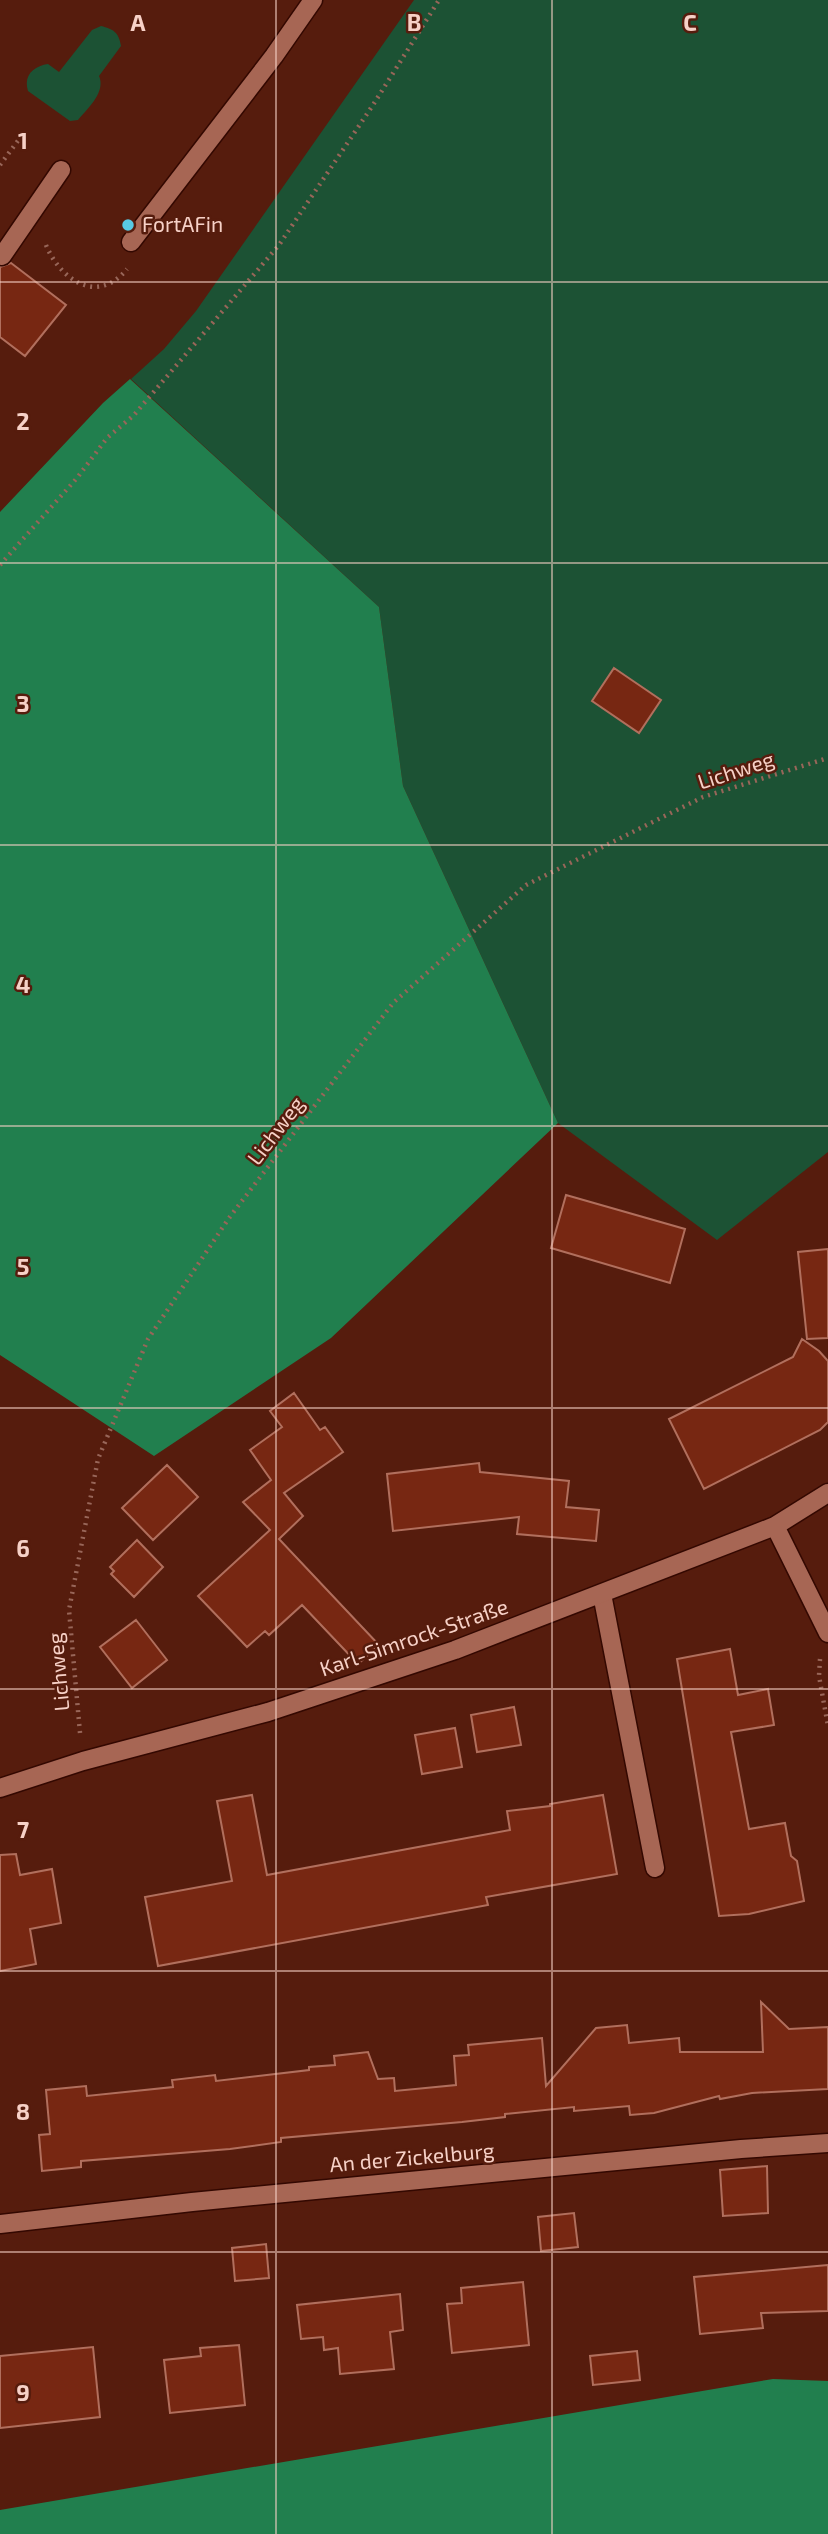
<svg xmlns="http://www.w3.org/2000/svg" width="828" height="2534" font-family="'Exo 2',sans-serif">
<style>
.green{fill:#1c5234}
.forest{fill:#217f4e}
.building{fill:#772712;stroke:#b16f5d;stroke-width:2}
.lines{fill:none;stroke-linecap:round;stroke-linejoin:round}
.lane-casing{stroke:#330801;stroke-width:21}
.street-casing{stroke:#330801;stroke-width:21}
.path{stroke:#986659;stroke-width:4.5;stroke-dasharray:2 5;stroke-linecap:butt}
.lane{stroke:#a76654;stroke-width:18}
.street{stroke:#a76654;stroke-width:18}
.grid{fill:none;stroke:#f7d1c7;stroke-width:2;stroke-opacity:0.55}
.poi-dot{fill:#58c9e3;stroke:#561c0d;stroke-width:2.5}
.labels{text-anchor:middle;stroke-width:5;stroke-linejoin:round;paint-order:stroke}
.poi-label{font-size:21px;fill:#f7d1c7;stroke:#561c0d;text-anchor:start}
.street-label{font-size:21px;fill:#f7d1c7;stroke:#561c0d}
.grid-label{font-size:23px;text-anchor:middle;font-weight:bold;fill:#f7d1c7;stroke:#561c0d;stroke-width:5;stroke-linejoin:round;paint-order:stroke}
</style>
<rect width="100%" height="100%" fill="#561c0d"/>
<!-- green -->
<path class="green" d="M414,0h414v1152l-111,88 -159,-117 -155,-337 -24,-179 -248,-228 33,-30 32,-38z
M101,26c12,3 18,6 20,20l-22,30c7,16 -11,32 -21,44l-8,1 -42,-30c-5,-16 6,-25 20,-27l11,8 33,-42z"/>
<!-- forest -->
<path class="forest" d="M130,379l249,228 24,179 155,337 -227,215 -177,118 -154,-101v-843l103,-109z
M773,2379l55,2v153h-828v-24z"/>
<!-- building -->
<path class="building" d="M11,263l55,42 -41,51 -25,-19v-70z
M614,668l47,32 -22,33 -47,-32z
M566,1195l119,34 -15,54 -119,-35z
M828,1249v89l-21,1 -9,-87z
M802,1339l17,12 9,10v61l-8,8 -116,59 -35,-70 124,-62z
M294,1393l26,37 5,-3 18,25 -59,41 19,23 -24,23 100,106 -21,19 -56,-59 -33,30 -4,-4 -18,16 -49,-51 72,-66 -27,-28 28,-22 -21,-30 32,-23 -12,-16z
M479,1463l1,9 89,9 -3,26 33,3 -3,31 -79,-7 2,-17 -126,14 -6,-57z
M167,1465l31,32 -45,43 -31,-32z
M137,1540l26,27 -29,30 -23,-23 3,-3 -4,-4z
M136,1620l31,40 -35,28 -32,-41z
M730,1649l8,46 30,-6 6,36 -43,7 18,97 36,-6 6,33 6,5 7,40 -55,13 -30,2 -42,-257z
M514,1707l7,38 -44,7 -6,-37z
M455,1728l7,39 -40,7 -7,-39z
M252,1795l15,80 243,-45 -3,-19 43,-5v-2l53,-9 14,79 -131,23 2,8 -330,61 -13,-69 87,-16 -15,-80z
M16,1854l4,21 32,-6 9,54 -31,6 6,35 -36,7v-116z
M761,2002l28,27 39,-2v62l-76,4 -32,6 -1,-3 -65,17 -24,2 -1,-9 -55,5v-4l-69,7v3l-43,5 -181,16v4l-51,7 -149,12v6l-39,4 -3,-36 11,-1 -4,-44 40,-4 1,10 86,-9 -1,-7 43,-5 1,6 93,-11v-3l26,-2 -1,-9 34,-4 10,27 16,-1 1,13 61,-6 -2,-29 15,-1 -1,-10 74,-7 4,48 50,-58 31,-3 2,18 50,-5 1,14h83z
M767,2166l1,47 -45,3 -3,-46z
M574,2213l4,34 -37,4 -3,-34z
M266,2244l3,34 -34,3 -3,-33z
M828,2265v46l-67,2 2,15 -63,6 -6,-57z
M523,2282l6,63 -77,8 -5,-49 15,-1 -1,-15z
M400,2294l3,36 -13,2 4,37 -54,5 -2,-26 -14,2 -1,-13 -22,2 -4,-34z
M239,2345l6,60 -75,8 -6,-53 37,-4 -1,-8z
M93,2347l7,70 -100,11v-72z
M637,2351l3,29 -47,5 -3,-29z"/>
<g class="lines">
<defs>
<path id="lane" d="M131,242l143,-186 39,-56
M2,256l59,-86
M602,1594l53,274"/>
<path id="street" d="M775,1526l53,107
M0,1788l83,-27 185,-49 187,-62 320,-124 53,-33
M0,2224l192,-22 549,-53 87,-6"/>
</defs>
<!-- lane casing -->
<use href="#lane" class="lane-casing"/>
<!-- street casing -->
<use href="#street" class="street-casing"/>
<!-- path -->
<path class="path" d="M0,165l20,-27
M46,245c14,34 51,61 81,24
M0,565l77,-87 30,-40 27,-23 145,-170 94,-140 66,-105
M820,1659l-1,17 9,50
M80,1733l-11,-123 29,-151 50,-120 81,-121 164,-215 133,-118 177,-88 125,-39"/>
<!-- lane -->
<use href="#lane" class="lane"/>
<!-- street -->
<use href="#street" class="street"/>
</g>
<!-- grid -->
<path class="grid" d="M276,0v2534M552,0v2534M0,282h828M0,563h828M0,845h828M0,1126h828M0,1408h828M0,1689h828M0,1971h828M0,2252h828"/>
<!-- markers -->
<circle class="poi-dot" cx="128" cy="225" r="7"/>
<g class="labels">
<!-- poi labels -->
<g class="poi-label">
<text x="142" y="232">FortAFin</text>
</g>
<!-- street labels -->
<g class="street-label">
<text transform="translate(736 771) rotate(-18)" y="7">Lichweg</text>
<text transform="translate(276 1131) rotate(-53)" y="7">Lichweg</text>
<text transform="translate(414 1638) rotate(-19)" y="7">Karl-Simrock-Straße</text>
<text transform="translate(59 1672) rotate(-95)" y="7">Lichweg</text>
<text transform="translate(412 2158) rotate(-5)" y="7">An der Zickelburg</text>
</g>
</g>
<g class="grid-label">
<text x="138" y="31">A</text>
<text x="414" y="31">B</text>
<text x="690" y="31">C</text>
<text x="23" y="149">1</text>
<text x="23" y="430">2</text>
<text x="23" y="712">3</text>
<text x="23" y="993">4</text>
<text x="23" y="1275">5</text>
<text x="23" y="1557">6</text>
<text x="23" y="1838">7</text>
<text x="23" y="2120">8</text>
<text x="23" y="2401">9</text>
</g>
</svg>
